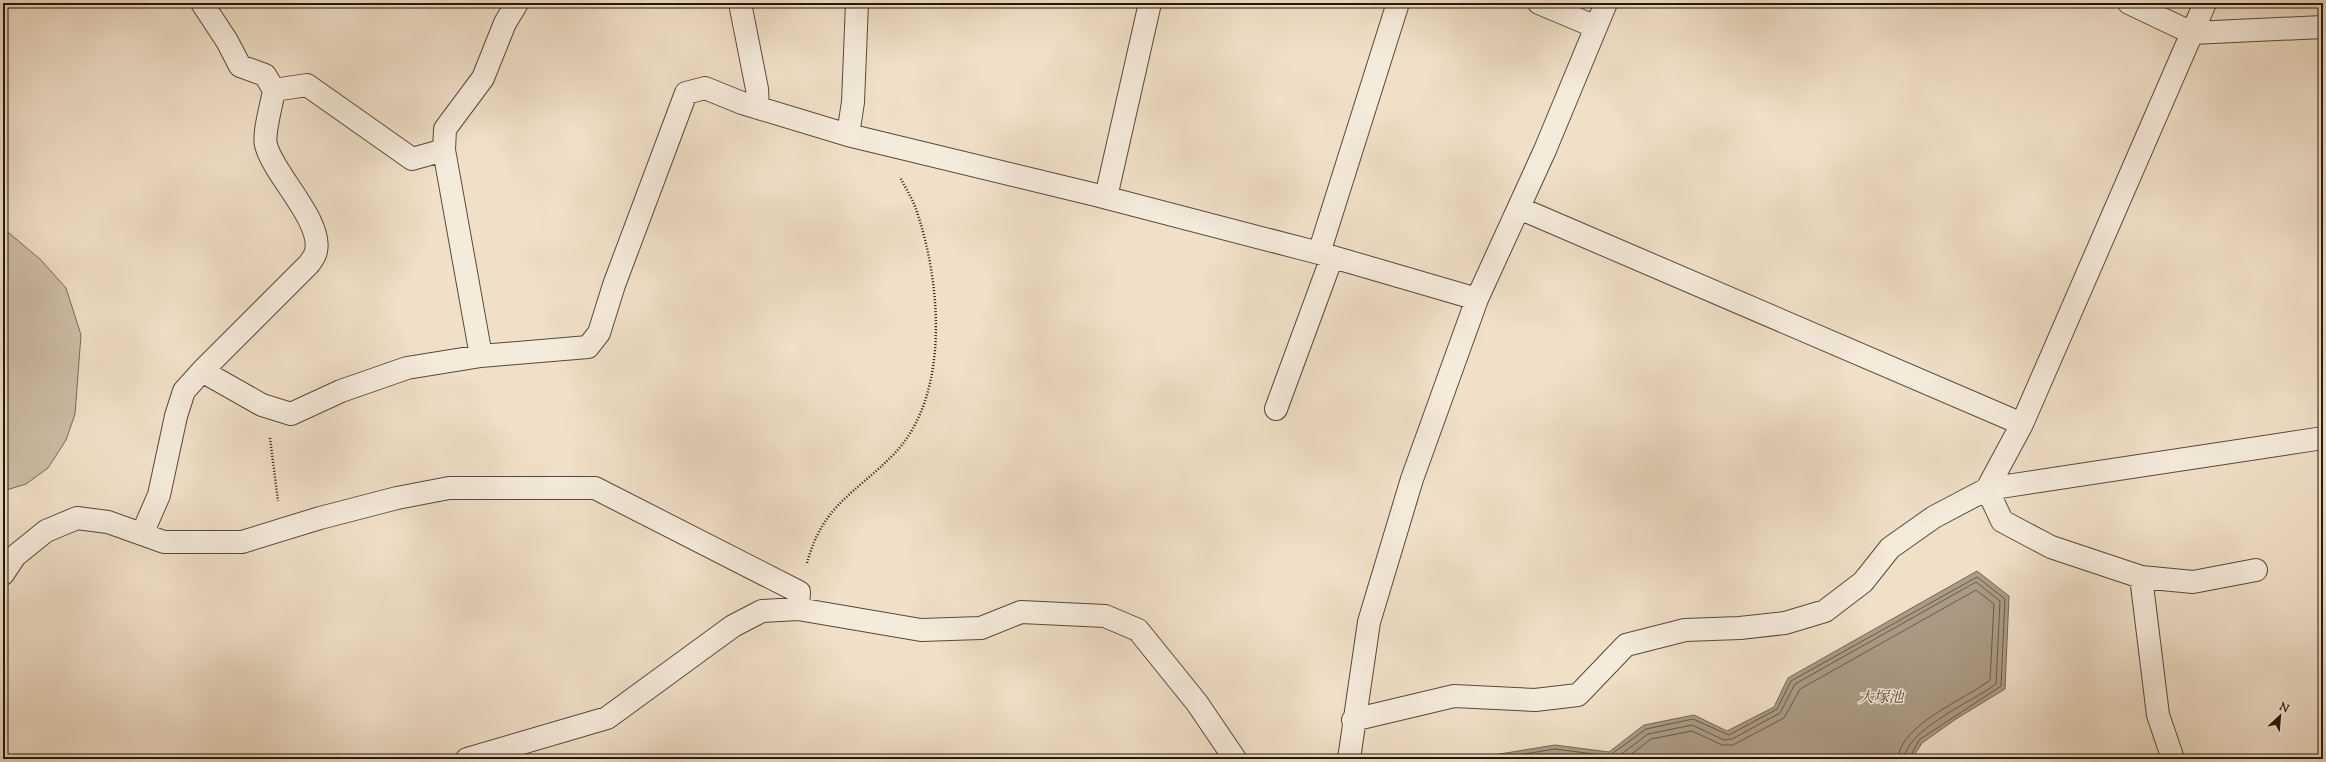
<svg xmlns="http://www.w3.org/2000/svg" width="2326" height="762" font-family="'Sorts Mill Goudy','Noto Serif JP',serif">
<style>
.green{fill:#cdbea8;stroke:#786a58}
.water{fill:#ab9c87;stroke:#756755}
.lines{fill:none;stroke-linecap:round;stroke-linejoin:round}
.shore{stroke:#685a48;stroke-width:1}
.minor-casing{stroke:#574939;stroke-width:24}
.path{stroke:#241709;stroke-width:2.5;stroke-dasharray:1 2;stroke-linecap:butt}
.minor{stroke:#f5ebdb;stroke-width:22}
.labels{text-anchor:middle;stroke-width:3;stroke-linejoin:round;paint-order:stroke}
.water-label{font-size:15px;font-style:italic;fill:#5a4c3b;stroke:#f5ebdb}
</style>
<rect width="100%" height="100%" fill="#f0e0c8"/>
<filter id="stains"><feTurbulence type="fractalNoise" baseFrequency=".005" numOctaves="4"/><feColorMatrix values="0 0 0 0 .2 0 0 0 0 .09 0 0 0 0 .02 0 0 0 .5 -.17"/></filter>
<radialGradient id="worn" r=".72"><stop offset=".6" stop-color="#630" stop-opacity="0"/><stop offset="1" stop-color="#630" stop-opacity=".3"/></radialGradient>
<!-- green -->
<path class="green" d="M3,228l38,32 25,28 15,47 -6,79 -9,26 -18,28 -22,16 -23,7z"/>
<!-- water -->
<path class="water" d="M1977,571l32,25 -4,93 -49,30 -34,24 -10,16h-443l86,-14 54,7 35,-27 50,-10 33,16 47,-24 14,-29z"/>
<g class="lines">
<!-- shore -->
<path class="shore" d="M1494,759l61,-10 54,7 37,-27 47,-10 36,16 48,-26 14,-28 186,-104 28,22 -4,87 -82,54 -10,19
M1526,759l29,-5 36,5
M1615,759l33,-25 44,-9 32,15 8,-1 48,-26 15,-29 181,-102 24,19 -4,83c-22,17 -90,45 -92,75
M1625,759l26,-20 41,-8 30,14h11l51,-27 16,-29 176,-99 18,14 -4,76c-24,19 -91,45 -92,79"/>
<defs>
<path id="minor" d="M740,3l17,86 1,19
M857,3l-4,99 -5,33 248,60 223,58 79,-250
M1539,3l57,24
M2129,3l63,30 131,-6
M274,90l33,-5 105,74 32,-9
M1106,197l44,-194
M1519,208l503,216
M1319,253l158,46
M481,356l-37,-206 1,-21 38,-51 22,-55 12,-20
M202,371l60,34 29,9 50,-23 66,-23 74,-12 107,-9 11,-14 15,-48 72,-192 19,-5 37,15 106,32
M1276,409l56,-152
M142,534l17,-39 17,-79 8,-25 18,-20 107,-107c2,-3 7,-9 7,-13 7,-30 -43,-77 -50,-106 -3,-12 6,-41 8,-55l-9,-15 -25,-9 -13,-25 -25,-38
M2256,570l-63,12 -52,-5 -90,-30 -49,-26 -15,-32 336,-51
M3,574l12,-18 31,-25 31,-13 31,4 56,20h78l78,-24 77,-20 52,-10h146l204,104 -1,17
M2141,577l17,138 15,44
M1353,720l101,-24 81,4 43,-5 48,-50 59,-15 55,-2 45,-5 40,-12 38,-29 27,-34 44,-31 53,-28 35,-65 183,-421
M467,759l140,-41 126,-92 29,-15 36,-2 123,21 60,-2 40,-16 84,4 33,14 59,73 38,56
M1349,759l20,-137 43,-143 65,-180 68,-149 61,-147"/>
</defs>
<!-- minor casing -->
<use href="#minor" class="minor-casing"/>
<!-- path -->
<path class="path" d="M270,438l8,63
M807,563c16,-59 48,-69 87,-109 57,-59 47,-173 22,-245 -4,-11 -11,-22 -16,-32"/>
<!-- minor -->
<use href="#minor" class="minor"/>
</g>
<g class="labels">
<!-- water labels -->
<g class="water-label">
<text x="1881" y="702">大塚池</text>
</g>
</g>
<!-- margin -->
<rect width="2326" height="762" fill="none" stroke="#f0e0c8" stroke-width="16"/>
<rect x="4" y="4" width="2318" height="754" fill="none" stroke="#241709" stroke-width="2"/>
<rect x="8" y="8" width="2310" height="746" fill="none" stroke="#241709"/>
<!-- north arrow -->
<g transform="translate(2280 716) rotate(26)" stroke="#f5ebdb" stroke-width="3" paint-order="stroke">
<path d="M0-3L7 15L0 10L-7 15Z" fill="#241709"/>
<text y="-6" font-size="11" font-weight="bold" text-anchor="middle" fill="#241709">N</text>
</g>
<rect width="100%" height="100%" filter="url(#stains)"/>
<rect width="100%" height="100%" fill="url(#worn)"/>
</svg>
